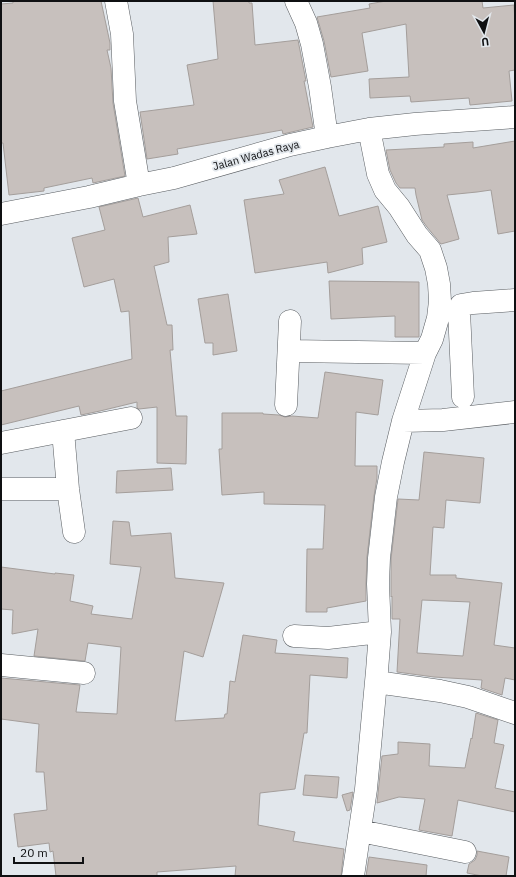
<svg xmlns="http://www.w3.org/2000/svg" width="516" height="877" font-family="'IBM Plex Sans',sans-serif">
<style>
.building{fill:#c7c0bd;stroke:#a49e9b;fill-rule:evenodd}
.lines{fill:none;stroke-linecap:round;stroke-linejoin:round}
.minor-casing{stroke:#595d61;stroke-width:23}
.minor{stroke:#fff;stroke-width:22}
.labels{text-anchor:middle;stroke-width:3.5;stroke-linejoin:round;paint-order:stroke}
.street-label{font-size:11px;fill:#0f1012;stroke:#e2e7ec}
</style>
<rect width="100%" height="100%" fill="#e2e7ec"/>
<!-- building -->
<path class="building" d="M13,1h88l9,42v7h-3l4,18 2,35 12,73 -32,7 -1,-5 -48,10v3l-35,4 -6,-52h-2v-139l12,-1z
M213,1h36v2h3l3,42 43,-5 8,41h-2l9,46 -30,7 -1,-4 -105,19 1,5 -31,5 -7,-47 54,-7 -7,-40 31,-6z
M386,1h96l1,7 31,-3 1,18v47l-6,1 3,30 -42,4 -1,-7 -58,4 -1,-6 -40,2 -1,-19 40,-2 -3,-53 -44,9 6,38 -37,6 -7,-36 -7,-24 53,-9 -1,-4z
M515,141v90l-17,3 -7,-44 -14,2 -30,3 12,44 -18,5 -14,-17 -5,-7 -6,-25 -1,-7h-15l-4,-5 -6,-13 -4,-20 58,-3v-3l29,-2v6z
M325,167l14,49 39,-10 9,36 -25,6 1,16 -35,9 -1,-11 -72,11 -11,-73 40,-6 -5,-14z
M138,198l5,19 47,-12 7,29 -29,3 1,25 -15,4 13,59h5l1,25h-3l6,66h11l-1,48 -29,-1v-56l-18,2 -2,-1v-6l-37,9 -19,4 -2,-9 -78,19v-34l131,-32 -3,-48 -8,1 -7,-33 -30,8 -12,-49 33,-8 -6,-23z
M329,281l90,1v55h-24v-21l-64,3z
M228,294l9,57 -24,4v-12h-8l-7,-44z
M325,372l58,8 -5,35 -22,-3 -1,54h22v12l-3,18 -7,61 -1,27v17l-39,7v4h-21l1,-63h16l2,-44 -61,-1v-12l-42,3 -3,-46h3v-36h41v1l16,1 6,2 7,-1 26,2z
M424,452l60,6 -4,45 -34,-3 -2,28 -11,-1 -3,48h26v3l46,5 -8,62 21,3v32l-10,-2 -3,17 -21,-7 1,-8 -48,-3 -37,-5 3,-53h-8v-23l-1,1v-38l7,-60 21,1zM422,600l48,2 -7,54 -46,-3z
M171,468l2,22 -57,3 1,-22z
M113,521l16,1 2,14 40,-3 4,45 49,5 -21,74 -19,-6 -9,70 49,-3 1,-4h2l3,-33 5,1 8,-47 34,5 -2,13 73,5 -1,20 -37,-3 -3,58h-3l-9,56 -35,4 -2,32 37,7 -2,9 51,8 -3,27h-106l1,-10 -79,6v4h-101l-3,-25 -3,1 -1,-9 -31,4 -4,-33 33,-4 -3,-38h-8l3,-48 -38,-5v-41l79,7 -4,27 41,2 4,-67 -33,-4 -3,18 -51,-5 4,-27 -26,5 1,-24 -12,-1v-42l54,7v-1l19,2 -4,26 23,5 -2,8 41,5 9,-52 -31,-3z
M476,713l22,7 -4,23 10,2 -9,43 20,4v20l-57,-12 -6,36 -33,-6 6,-31 -26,-2 -22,6 5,-47 16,-2v-12l32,2 -1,22 36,2 6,-30 1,1z
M305,775l34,2 -2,21 -34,-3z
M353,792l-3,18 -3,1 -5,-16z
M477,851l32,6 -3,19h-24l-15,-3 2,-9 6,-4 2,-5z
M369,857l58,8 -1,11h-60z"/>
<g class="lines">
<defs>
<path id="minor" d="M116,1l6,33 3,67 14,84
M296,1l10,22 6,21 8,43 7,50
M1,214l88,-17 50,-12 35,-7 116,-33 37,-8 42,-8 46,-5 100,-7
M289,351l136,2
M463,397l-4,-86 2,-6 12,-2 42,-3
M286,405l4,-84
M403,421l40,-1 72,-8
M63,431l5,58 6,43
M1,443l130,-25
M1,489h67
M294,636l34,2 52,-6
M1,665l83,8
M376,682l64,9 28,6 47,16
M360,831l105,21
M353,876l13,-87 11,-118 3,-39 -2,-48 1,-26 7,-61 7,-35 10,-41 22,-68 7,-14 6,-21 2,-17 -1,-17 -3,-16 -6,-18 -13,-15 -18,-28 -14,-17 -7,-16 -9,-45"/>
</defs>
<!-- minor casing -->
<use href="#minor" class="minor-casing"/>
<!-- minor -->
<use href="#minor" class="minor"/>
</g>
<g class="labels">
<!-- street labels -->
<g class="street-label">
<text transform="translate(256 155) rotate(-15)" y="4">Jalan Wadas Raya</text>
</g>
</g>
<!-- border -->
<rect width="516" height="877" fill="none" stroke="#0f1012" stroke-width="4"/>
<!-- north arrow -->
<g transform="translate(484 32) rotate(173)" stroke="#e2e7ec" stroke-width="3" paint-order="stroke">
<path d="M0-3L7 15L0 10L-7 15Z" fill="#0f1012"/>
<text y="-6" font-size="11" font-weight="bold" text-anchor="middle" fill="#0f1012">U</text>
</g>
<!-- scale -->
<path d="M14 857v6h69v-6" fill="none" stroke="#0f1012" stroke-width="2"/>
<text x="20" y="857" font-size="12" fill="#0f1012" stroke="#e2e7ec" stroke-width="3" paint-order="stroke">20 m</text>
</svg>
